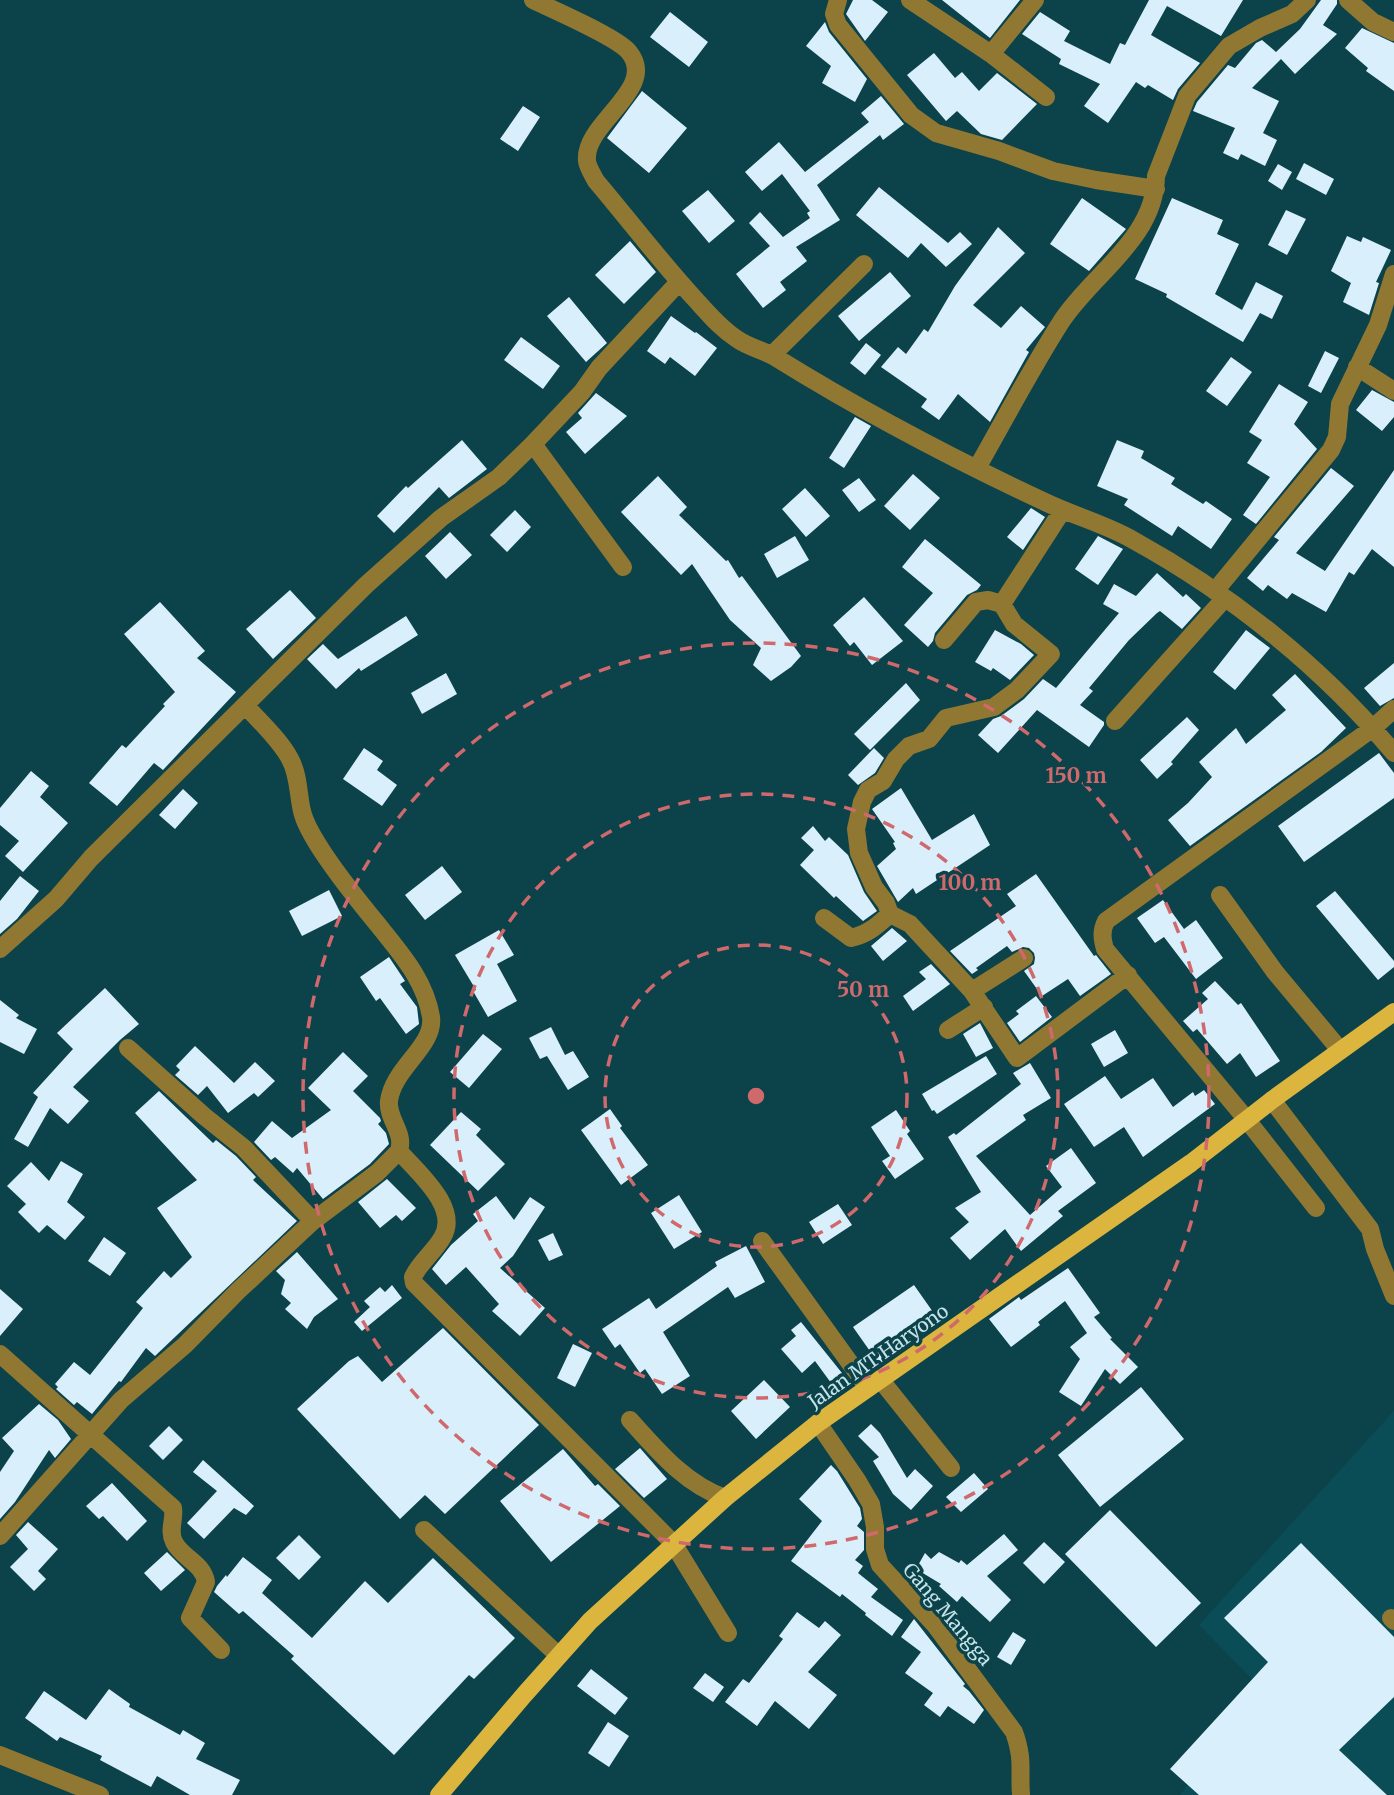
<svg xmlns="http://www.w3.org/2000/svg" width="1394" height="1795" font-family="Merriweather,serif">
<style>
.built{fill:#0b4d57}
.building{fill:#d9f0fc}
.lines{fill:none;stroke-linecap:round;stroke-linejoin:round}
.minor{stroke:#907833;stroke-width:18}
.major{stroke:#dcb53e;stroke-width:18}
.ring{fill:none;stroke:#cf696c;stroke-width:3.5;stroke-dasharray:12 9}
.labels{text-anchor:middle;stroke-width:7;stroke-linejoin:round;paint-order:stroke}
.street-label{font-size:19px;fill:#c3e3e9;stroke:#0c424a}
.centre{fill:#cf696c;stroke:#0c424a;stroke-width:3.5}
.ring-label{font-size:21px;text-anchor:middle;font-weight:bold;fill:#cf696c;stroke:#0c424a;stroke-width:7;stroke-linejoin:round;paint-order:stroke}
</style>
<rect width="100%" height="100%" fill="#0c424a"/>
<!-- built -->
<path class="built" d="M1394,1411v384h-214l81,-107 -62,-63z"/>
<!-- building -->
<path class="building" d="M853,0h19l16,12 -23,29 -19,-27z
M942,0h78l-30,38z
M1149,0h94l-22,36 -54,-30 -16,29 49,28 -22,26 -5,11 -25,-15 -3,3 -9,-6 -28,41 -24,-17 16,-22 -41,-20 2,-5 -39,-25 18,-22 30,19 -6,10 46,23 10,-21 5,2z
M1321,0h16v4l-14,21 14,9 -42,40 -14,-15 -29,29 27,13 -16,32 14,7 -12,26 -24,-12 -3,6 -15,-7 12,-25 -42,-17 4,-9 31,-37 7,3 21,-25 6,-3 14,12 24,-23z
M670,12l38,30 -19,25 -39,-30z
M825,22l4,10 38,47 -12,23 -33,-19 9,-17 -25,-20z
M1362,28l32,15v48l-28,-20 2,-3 -23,-20z
M934,53l21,25 7,-6 17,19 18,-18 40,31 -35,36 -21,-6 -24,-23 -11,10 -39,-46z
M642,91l45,37 -38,45 -42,-35z
M881,96l23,28 -21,16 -3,-5 -63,50 23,35 -44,27 11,14 -27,21 6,8 -23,18 -27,-34 34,-28 -21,-23 11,-11 23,25 27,-19 -3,-5 3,-2 -28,-37 -20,17 -17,-19 34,-30 26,30 64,-50 -8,-9z
M523,106l17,11 -22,34 -18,-12z
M1304,163l30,16 -8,16 -30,-16z
M1278,164l14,8 -10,18 -14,-9z
M879,187l69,56 12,-11 12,12 -26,23 -25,-24 -13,15 -52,-43z
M708,190l27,31 -26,22 -27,-32z
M1082,198l44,31 -37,42 -39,-27z
M1172,198l51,22 -6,14 22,10 -24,50 27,16 14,-28 27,14 -11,23 -12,-6 -17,29 -77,-45 1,-3 -32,-15z
M1286,210l20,9 -19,36 -19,-10z
M998,227l27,26 -52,52 28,23 20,-22 24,21 -19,23 3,2 -39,70 -32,-28 -19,26 -18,-13 6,-8 -46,-32 17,-20 8,7 18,-25 4,3 27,-46z
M1347,236l14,6 2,-5 28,13 -15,32 3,1 -10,32 -26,-13 8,-19 -20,-12z
M630,241l26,31 -32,32 -29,-29z
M890,272l21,24 -52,45 -21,-25z
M569,297l38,46 -21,19 -39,-46z
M671,316l24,17 1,-1 21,16 -22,28 -25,-19 -5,7 -18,-13z
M521,337l39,29 -17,23 -39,-29z
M866,343l15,12 -16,20 -15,-12z
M1325,351l14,7 -18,35 -13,-7z
M1231,357l21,15 -25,34 -21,-15z
M1279,384l29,18 -14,22 23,25 -61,75 -13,-9 27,-38 -23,-14 15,-23 -13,-8z
M1372,390l22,12v15l-12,14 -26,-21z
M596,393l31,23 -42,38 -19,-22 16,-14 -4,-5z
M855,417l16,9 -27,42 -15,-10z
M462,440l25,29 -38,29 -10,-11 -45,46 -17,-17 29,-30 2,2z
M1117,440l27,11 -3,7 34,20 -4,6 32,20 3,-3 26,18 -21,30 -33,-23 -6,10 -48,-31 4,-6 -31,-13z
M1331,468l23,18 -58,67 29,18 69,-101v97l-22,-18 -18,26 -5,-3 -23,40 -34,-19 -5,6 -19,-14 -5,6 -16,-13 32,-38 -5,-3z
M913,474l27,24 -30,32 -26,-24z
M658,476l29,31 -8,8 47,46 2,-1 11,18 3,-2 59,80 -10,11 -20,14 -18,-16 8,-17 -31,-28 -38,-56 -11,11 -60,-63z
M859,478l17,22 -17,12 -17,-22z
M805,488l25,28 -24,21 -24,-28z
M1031,508l14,9 -22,33 -16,-13z
M515,510l16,17 -24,25 -17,-17z
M450,532l22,23 -26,24 -21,-23z
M795,536l14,24 -32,18 -13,-24z
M1098,536l25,13 -25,36 -23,-16z
M925,539l56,46 -4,5 -10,5 -32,38 -2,8 -5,6 -24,-22 29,-32 -31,-26z
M1157,573l26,24 3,-3 15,14 -19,21 -22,-18 -3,2 -28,27 -40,48 4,3 -13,14 24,17v3l-15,22 -52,-37 -39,43 -20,-18 15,-16 8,-3 23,-17 19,-20 13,9 63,-75 -16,-9 11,-20 22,12z
M290,590l26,28 -43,41 -27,-30z
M864,597l39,44 -31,24 -18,-23 -4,4 -17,-21z
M160,602l45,49 -8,7 39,34 -73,78 -9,-7 -37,43 -28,-23 33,-38 4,3 39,-42 -2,-2 12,-12 -51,-58z
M406,616l12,19 -57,36 -2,-3 -23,21 -29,-30 16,-15 15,15z
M995,630l26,14 13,11 -24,25 -17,-12 -2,3 -16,-9z
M1246,630l24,18 -35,42 -22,-18z
M1394,663v35l-14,8 -16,-18z
M446,673l11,21 -35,20 -11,-21z
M1295,674l51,54 -25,24 -131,94 -22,-26 20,-17 24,-26 -13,-15 37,-34 10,16 40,-34 -14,-15z
M906,683l14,17 -50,50 -16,-16z
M1187,717l12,13 -28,32 2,2 -16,15 -17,-19z
M364,748l19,13 -6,9 20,15 -15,21 -39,-27z
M874,748l10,10 -9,15 -17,12 -10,-10z
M1379,753l15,20v25l-90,64 -26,-36z
M31,771l18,15 -9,11 28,26 -45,49 -18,-16 14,-15 -19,-16v-17z
M901,788l31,52 42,-26 16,31 -74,49 -3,-6 -15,14 -21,-36 19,-17 -3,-6 2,-1 -23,-33z
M183,789l15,14 -23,26 -16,-14z
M813,826l12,15 4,-4 19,18 16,37 13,19 -14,10 -27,-25 -2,2 -34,-33 14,-15 -13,-12z
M442,866l20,26 -37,28 -20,-25z
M1036,874l58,82 2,-1 15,19 -31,22 -12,-17 -26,17 -18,-25 10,-7 1,-6 -1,-5 -5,-5 -6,-1 -11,5 -5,-6 -31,22 2,2 -6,4 -22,-23 66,-45 -9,-12z
M20,876l19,15 -22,28 -17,15v-33z
M329,890l13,26 -40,20 -13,-25z
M1335,891l59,70v6l-16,13 -62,-74z
M1163,900l21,29 12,-9 27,38 -27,21 -32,-42 -9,6 -18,-25z
M892,928l15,13 -24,20 -12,-15z
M499,930l15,25 -17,9 20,37 -29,16 -15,-26 3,-1 -21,-35z
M389,957l16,24 -5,3 17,23 2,17 -13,10 -26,-36 -4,3 -16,-24z
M931,964l19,20 -37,27 -10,-15 23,-17 -7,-7z
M1215,981l23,24 3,-2 39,58 -24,16 -16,-24 -13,11 -30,-35 -4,3 -10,-11 25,-22 -6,-6z
M105,988l34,36 -19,16 -47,47 16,14 -21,23 -18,-16 -22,39 -14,-8 24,-42 -5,-4 40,-44 -16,-16z
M1036,996l16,21 -32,25 -13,-19 12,-9 -3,-3z
M0,1000l19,15 -3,3 21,11 -13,25 -24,-12z
M980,1023l13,25 -17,9 -13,-23z
M551,1027l14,28 8,-4 16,26 -21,13 -21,-34 -7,3 -11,-21z
M1115,1030l13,23 -24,14 -13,-23z
M483,1034l19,15 -33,39 -19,-16z
M195,1046l39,37 21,-21 20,19 -17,16 -4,-4 -26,20 -21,-27 -9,9 -23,-20 5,-5 -4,-4z
M343,1052l25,24 -15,15 27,27 1,3 -3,3 8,9 3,11 -19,20 -47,35 -26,-31 -4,5 -18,-16 -4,3 -17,-18 18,-21 20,17 39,-28 -23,-22z
M986,1056l11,18 -60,40 -3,-4 -2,1 -10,-17z
M1030,1063l21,35 -28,17 3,5 -50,36 54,59 32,-28 -16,-21 25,-18 25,35 -38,28 5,5 -42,35 -16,-22 -35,31 -20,-22 19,-16 -14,-14 26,-16 -33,-55 6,-4 2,2 65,-51 -8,-11z
M1105,1076l16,23 32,-21 20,29 20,-15 2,4 9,-6 11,14 -72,53 -19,-30 -30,20 -30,-43z
M159,1091l54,52 3,-3 20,16 20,21 -3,3 44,41 -142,135 -9,-8 -25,34 -2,-1 -27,33 -15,-12 -3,3 -18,-16 2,-2 -3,-3 19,-22 16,13 53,-67 -7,-6 28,-31 7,7 21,-21 -35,-49 40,-28 -62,-67z
M610,1109l12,17 -2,2 28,37 -27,20 -40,-55z
M896,1110l14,21 -3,3 17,25 -29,20 -13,-18 8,-5 -19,-29z
M461,1112l20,17 -5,6 29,29 -27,27 -48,-46z
M61,1161l22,13 -16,28 18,15 -20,23 -18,-15 -8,8 -21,-21 8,-8 -19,-18 24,-24 18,19z
M387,1179l29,29 -14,13 -6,-6 -16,13 -22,-26z
M679,1195l23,37 -28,17 -23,-36z
M496,1196l18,24 16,-23 15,10 -32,49 -13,12 45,40 -25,28 -28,-25 7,-7 -33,-37 -20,18 -14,-16 19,-24 27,-24 -5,-7z
M838,1204l14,21 -29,19 -14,-22z
M553,1233l10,22 -14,6 -11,-21z
M104,1237l22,16 -16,23 -22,-15z
M746,1246l19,36 -30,16 -7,-11 -65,45 27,44 -28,18 -17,-25 -5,4 -20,-29 -5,4 -13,-19 47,-31 7,11 61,-43 -2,-4z
M297,1252l41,47 -24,18 -7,12 -22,-20 6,-6 -10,-9 4,-14 -9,-9z
M1068,1268l32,45 -6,4 18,21 -2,1 28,28 -18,17 -15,-15 -24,37 -22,-14 21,-33 -10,-12 17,-14 -22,-32 -27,21 2,3 -29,22 -22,-28 30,-22 2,3z
M392,1285l10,13 -40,33 -8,-9 16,-15 -6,-6 16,-14 5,5z
M914,1285l26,37 -61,42 -26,-37z
M0,1289l23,20 -23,27z
M801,1322l45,56 -12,9 -19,-26 -13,12 -21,-24 15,-13 -5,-6z
M443,1328l96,97 -94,89 -20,-19 -25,24 -103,-110 52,-48 9,-5 24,26z
M573,1344l19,9 -17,34 -18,-9z
M764,1380l26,27 -34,32 -25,-28z
M1141,1387l43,52 -84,68 -42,-52z
M39,1404l19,16 13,19 -16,19 -6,-8 -34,52 -15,17v-47l14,-21 -12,-13z
M871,1424l9,9 27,45 8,-9 18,17 -22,24 -18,-16 -20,-33 6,-4 -21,-21z
M169,1426l14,14 -20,20 -14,-14z
M640,1448l27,31 -23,19 -29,-29z
M563,1449l32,37 3,-2 22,22 -69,56 -51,-61z
M203,1460l51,46 -8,9 -12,-7 -30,31 -17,-16 30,-32 -24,-19z
M831,1465l6,6 23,37 2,11 -5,7 7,6v18l-9,10 8,6 -5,7 20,16 -7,8 32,23 -11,16 -27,-21 1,-2 -24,-19 -2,3 -49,-36 31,-40 -23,-22z
M974,1473l14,16 -27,23 -15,-15z
M112,1483l35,38 -20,20 -24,-25 -4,3 -13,-13z
M1110,1510l91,93 -45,44 -91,-93z
M28,1522l30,27 -20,22 8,8 -12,12 -24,-24 18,-18 -12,-14z
M1004,1534l14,16 -31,26 24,24 -21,22 -28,-26 -5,6 -18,-16 2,-2 -25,-15 9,-16 6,6 8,-7 20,11 2,-3 6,5z
M299,1535l22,22 -22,23 -23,-22z
M1044,1542l21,20 -21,22 -21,-21z
M1301,1543l93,94v60l-55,53 48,45h-188l-29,-26 98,-107 -44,-44z
M167,1552l18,18 -24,21 -17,-18z
M243,1557l29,23 -10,13 50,45 53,-57 23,22 45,-45 82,80 -41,41 -5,-4 -75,80 -103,-96 3,-3 -51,-45 -4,3 -25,-22 3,-6 9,-11 1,2z
M797,1612l22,16 6,-7 16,14 -33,37 29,23 -28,34 -34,-28 -18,25 -32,-24 18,-23 6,4 34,-44 -4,-3z
M914,1619l51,65 -2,2 6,5 15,19 -10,14 -26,-18 -8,11 -16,-12 9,-12 -28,-20 16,-21 -20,-15z
M1013,1632l13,8 -15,25 -14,-8z
M591,1669l37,29 -13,17 -38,-29z
M705,1673l19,14 -11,15 -20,-14z
M109,1689l21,15 -1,3 51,28 3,-5 22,13 -9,16 44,21 -8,15h-42l-33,-19 -6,11 -51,-27 2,-4 -42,-19 -3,4 -32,-23 19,-27 42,29z
M608,1722l21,14 -20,31 -21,-14z"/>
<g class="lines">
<!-- minor -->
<path class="minor" d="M533,0c20,10 84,37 96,52 30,37 -46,71 -42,109 1,7 6,14 9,20 33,39 64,80 99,118 13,14 25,29 42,40 11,8 26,11 38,18 87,54 178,102 270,145 29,14 60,22 88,38 98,54 189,127 261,213
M838,0l-4,14 4,11 73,90 25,18 63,18 54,20 43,9 60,9
M910,0l81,54 55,43
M1348,0l25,22 21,10
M991,54l44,-54
M772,355l92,-91
M1357,367l37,24
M533,444l90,123
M977,468c28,-49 54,-99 84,-146 31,-48 94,-83 95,-146l31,-80 42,-50 31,-18 32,-14 15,-14
M1215,591l116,-141 6,-13 3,-33 38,-79 16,-51
M944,640l32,-38 12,-2 14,4 60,-93
M1115,721l110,-123
M1220,895l55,77 65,78
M890,914l20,10 62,67 45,67 111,-83
M824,918l27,20c17,-4 26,-12 39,-24l-4,-11 -12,-16 -15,-34 -3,-24 6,-27 6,-12 15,-9 13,-22 13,-13 20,-7 17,-21 48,-11 23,-17 34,-36 -37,-30 -12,-20
M0,949l56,-50 35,-41 275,-273 75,-67 58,-41 34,-33 49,-52 17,-24 80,-86
M972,991l52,-33
M948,1030l36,-23
M128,1048l76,68 40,32 69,73
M1272,1100l98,129 5,20 19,47
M399,1151c18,21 62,57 43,87 -8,14 -22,24 -29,39l1,6 259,260 55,90
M1316,1208l-69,-88 -142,-171c-3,-11 -4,-18 1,-28l267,-193 21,-19
M762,1241l106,147
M0,1354l173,154c2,12 -5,22 1,34 8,16 29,21 32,40l-16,36 31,32
M880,1379l71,89
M630,1420c28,31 55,64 95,78
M818,1423l39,57 14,24 4,23v22l5,16 55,60 79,107c10,28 5,37 7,63
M424,1530l134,125
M0,1536l121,-136 64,-55 53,-54 75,-70 64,-48 22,-22c6,-19 -12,-32 -10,-50 4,-33 46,-55 42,-84 -6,-37 -30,-63 -52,-91 -19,-23 -39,-48 -55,-72 -8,-12 -19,-29 -22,-43 -4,-16 -3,-36 -12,-52 -10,-19 -29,-36 -44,-53
M1391,1618l3,3
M0,1755l100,40"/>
<!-- major -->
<path class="major" d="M439,1795l85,-100 66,-74 135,-123 93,-75 373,-260 81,-63 122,-88"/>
</g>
<!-- distance rings -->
<g class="ring">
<circle cx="756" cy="1096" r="151"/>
<circle cx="756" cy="1096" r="302"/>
<circle cx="756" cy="1096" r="453"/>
</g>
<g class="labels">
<!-- street labels -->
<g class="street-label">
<text transform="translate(878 1356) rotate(-35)" y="7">Jalan MT Haryono</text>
<text transform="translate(948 1614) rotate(50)" y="7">Gang Mangga</text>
</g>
</g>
<circle cx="756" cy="1096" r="10" class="centre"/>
<g class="ring-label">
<text x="1076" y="783">150 m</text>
<text x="970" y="890">100 m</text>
<text x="863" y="997">50 m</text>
</g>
</svg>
